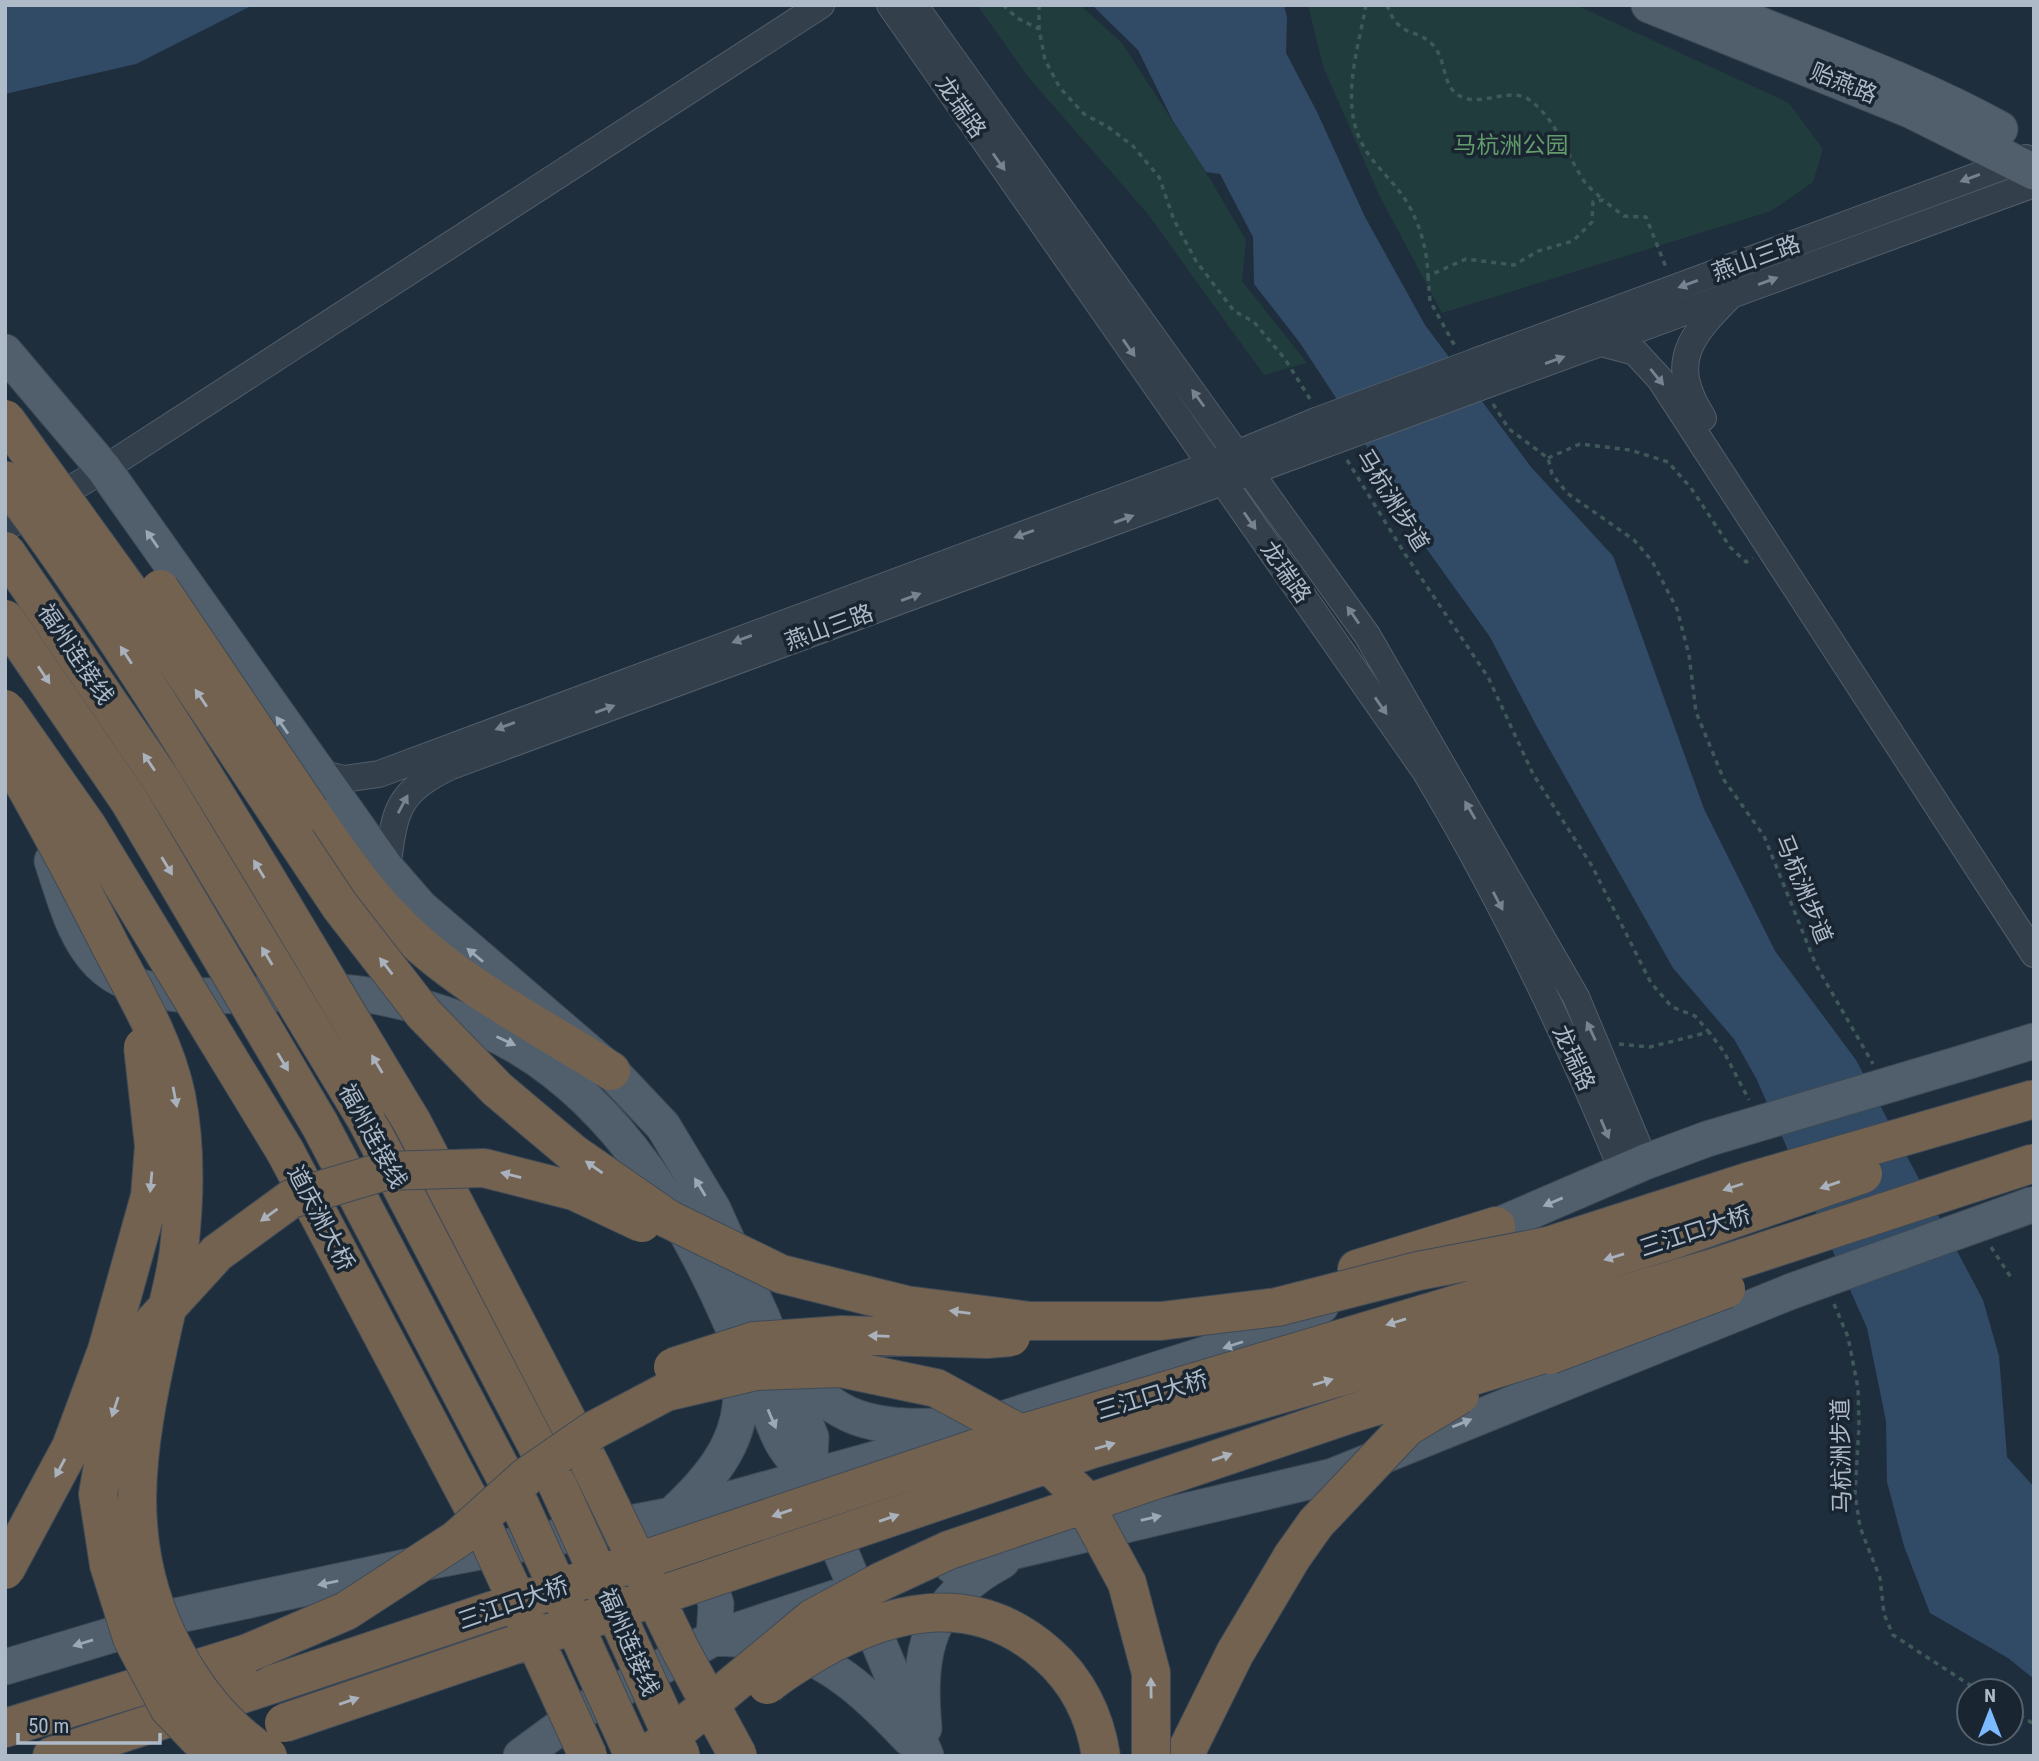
<svg xmlns="http://www.w3.org/2000/svg" width="2039" height="1761" font-family="'Roboto Condensed','Noto Sans SC',sans-serif">
<style>
.green{fill:#213c3d}
.water{fill:#314b66}
.lines{fill:none;stroke-linecap:round;stroke-linejoin:round}
.minor-casing{stroke:#515d6a;stroke-width:28}
.major-casing{stroke:#3d4955;stroke-width:37}
.highway-casing{stroke:#3e4a57;stroke-width:40}
.path{stroke:#3f595a;stroke-width:3.5;stroke-dasharray:5 5;stroke-linecap:butt}
.minor{stroke:#33404c;stroke-width:26}
.major{stroke:#515f6d;stroke-width:35}
.highway{stroke:#736250;stroke-width:38}
.minor-bridge-casing{stroke:#515d6a;stroke-width:28;stroke-linecap:butt}
.major-bridge-casing{stroke:#3d4955;stroke-width:37;stroke-linecap:butt}
.highway-bridge-casing{stroke:#3e4a57;stroke-width:40;stroke-linecap:butt}
.minor-bridge{stroke:#33404c;stroke-width:26}
.major-bridge{stroke:#515f6d;stroke-width:35}
.highway-bridge{stroke:#736250;stroke-width:38}
.oneway{fill:#778390}
.oneway2{fill:#9ba8b6}
.oneway3{fill:#a8b1bc}
.labels{text-anchor:middle;stroke-width:7;stroke-linejoin:round;paint-order:stroke}
.street-label{font-size:23px;fill:#aebac8;stroke:#192531}
.park-label{font-size:23px;fill:#639c6b;stroke:#192531}
</style>
<rect width="100%" height="100%" fill="#1f2e3c"/>
<!-- green -->
<path class="green" d="M977,5h103l42,38 88,136 36,61 -4,41 65,82 -43,12 -117,-162 -118,-135z
M1308,5h268l213,98 34,46 -10,33 -42,29 -329,102 -62,-116 -57,-131z"/>
<!-- water -->
<path class="water" d="M5,5h248l-117,59 -131,30z
M1092,5h192l3,12 -1,36 31,59 48,105 60,108 106,142 82,89 91,253 71,142 81,109 127,240 16,56 8,101 27,30v192l-26,-21 -78,-45 -26,-67 -17,-64 -1,-61 -19,-93 -111,-250 -22,-39 -61,-71 -136,-241 -47,-90 -79,-110 -50,-91 -61,-93 -46,-59 -1,-47 -33,-63 -14,-2 -33,-51 -35,-71z"/>
<g class="lines">
<defs>
<path id="minor" d="M890,5l535,766c77,128 141,263 198,401
M914,5l453,630 209,362 69,165
M1601,343l34,9 25,27 374,575
M1477,361l549,-203
M1491,383l543,-199
M1703,418c-36,-56 -13,-82 29,-124
M5,528l99,-59 717,-464
M315,772l29,7 35,-5 831,-309 106,-44
M387,869c8,-58 8,-76 64,-103l880,-324"/>
<path id="major" d="M1649,5l261,105 124,62
M1712,5c97,41 196,73 288,124
M5,352l99,117 283,400 33,38 191,164 52,55 50,83 49,108 49,120 -2,39
M52,861c12,35 21,75 47,102 54,56 189,21 262,31 54,8 112,26 159,54 101,61 165,170 211,275 12,28 24,56 36,85 6,12 10,28 18,39 6,10 16,20 24,29l117,280
M1969,1061l65,-20
M1471,1237l174,-75 62,-23
M790,1361c45,62 82,67 155,65
M676,1511c45,-42 75,-84 62,-149
M699,1552l17,52 -2,34 21,1
M952,1566l381,-90 459,-185
M786,1648c50,15 88,53 123,90
M5,1667l170,-51 258,-55 239,-46 217,-60 354,-113 78,-36
M924,1728c-7,-79 4,-127 78,-167
M521,1756l64,-47 129,-71 120,-40"/>
<path id="highway" d="M310,811c26,38 52,77 85,110 58,61 145,105 216,150
M366,1119l192,367
M412,1122l179,344
M320,1125l200,380
M285,1151l195,369
M1357,1269l139,-43
M5,1728l243,-75
M52,1756l221,-72
M1184,1756l51,-103 57,-96"/>
</defs>
<!-- minor casing -->
<use href="#minor" class="minor-casing"/>
<!-- major casing -->
<use href="#major" class="major-casing"/>
<!-- highway casing -->
<use href="#highway" class="highway-casing"/>
<!-- path -->
<path class="path" d="M1003,5l14,13 22,11
M1039,5v24l6,31 15,28 24,26 24,13 25,19 26,31 15,43 22,41 38,50 20,11 31,37 25,40
M1366,5c-7,39 -22,85 -10,124 9,31 36,48 52,75 13,23 19,46 20,72l38,-17 48,6 24,-14 35,-10 19,-19 1,-20 10,-2 21,16 22,1 21,53
M1387,5c13,37 32,20 49,44 11,16 6,41 28,49 21,7 49,-12 67,3 27,21 35,53 53,80 5,7 13,13 19,19
M1428,276l2,25 26,47
M1493,404l16,25 39,29 4,16 15,19 67,47 18,21 25,48 12,46 7,57 28,68 40,56 52,129 57,99
M1548,458l32,-14 50,6 38,12 23,26 39,59 16,15 7,-4
M1347,460l58,94 83,123 45,97 59,92 59,117 21,24 23,9 14,16
M1619,1044l31,3 59,-15 15,20 25,48
M1991,1247l21,32
M1834,1304l14,33 10,51 1,38 -4,68 5,33 20,51 4,36 9,21 86,56
M2011,1710l23,14"/>
<!-- minor -->
<use href="#minor" class="minor"/>
<!-- major -->
<use href="#major" class="major"/>
<!-- highway -->
<use href="#highway" class="highway"/>
<defs>
<path id="minor-bridge" d="M1316,421l161,-60
M1331,442l160,-59"/>
<path id="major-bridge" d="M1707,1139l262,-78
M1792,1291l242,-87"/>
<path id="highway-bridge" d="M5,419l130,180 205,307 83,107 74,76 77,65 94,65 113,55 125,31 124,16h131l116,-14 141,-36 130,-25 199,-64 287,-83
M5,480c152,203 276,426 407,642
M5,551l157,230 204,338
M160,589l150,222
M5,619l125,183 190,323
M5,709l82,117 198,325
M5,751c38,65 73,131 107,198 25,47 53,94 64,146 10,50 9,103 3,154 -3,28 -12,57 -18,86 -25,114 -44,212 16,320 22,40 52,76 91,101
M1550,1355l176,-66
M673,1367l81,-26 88,-6 145,4 24,-2
M591,1466l89,183 58,107
M558,1486l123,270
M520,1505l114,251
M480,1520l108,236
M1292,1557l24,-34 91,-96 53,-32
M5,1570l66,-123 36,-97 43,-154 4,-50 -11,-99
M248,1653l98,-42 111,-72 69,-62 68,-47 72,-38 90,-21 84,-3 96,20 81,44 62,62 48,89 24,90v83
M273,1684l731,-245 668,-199 191,-66
M767,1685c17,-14 34,-24 53,-35 77,-43 157,-58 227,4 30,26 48,62 54,102
M284,1723l808,-274 618,-180 324,-106
M215,1756l-46,-48 -37,-70 -23,-73 -11,-71 15,-87 40,-84 64,-70 74,-54 94,-28 99,-3 90,23 68,32
M647,1756l166,-138 67,-36 69,-32 401,-136 223,-69"/>
</defs>
<!-- minor-bridge casing -->
<use href="#minor-bridge" class="minor-bridge-casing"/>
<!-- major-bridge casing -->
<use href="#major-bridge" class="major-bridge-casing"/>
<!-- highway-bridge casing -->
<use href="#highway-bridge" class="highway-bridge-casing"/>
<!-- minor-bridge -->
<use href="#minor-bridge" class="minor-bridge"/>
<!-- major-bridge -->
<use href="#major-bridge" class="major-bridge"/>
<!-- highway-bridge -->
<use href="#highway-bridge" class="highway-bridge"/>
</g>
<!-- one-way arrows -->
<defs><path id="oneway-solid" d="M-6-.8H1V-3.2L6.5 0L1 3.2V.8H-6Z" transform="scale(1.75)"/></defs>
<g class="oneway">
<use href="#oneway-solid" transform="translate(999 162) rotate(55)"/>
<use href="#oneway-solid" transform="translate(1970 178) rotate(160)"/>
<use href="#oneway-solid" transform="translate(1768 281) rotate(-20)"/>
<use href="#oneway-solid" transform="translate(1688 284) rotate(160)"/>
<use href="#oneway-solid" transform="translate(1129 348) rotate(55)"/>
<use href="#oneway-solid" transform="translate(1555 360) rotate(-20)"/>
<use href="#oneway-solid" transform="translate(1657 377) rotate(51)"/>
<use href="#oneway-solid" transform="translate(1198 398) rotate(-126)"/>
<use href="#oneway-solid" transform="translate(1124 519) rotate(-20)"/>
<use href="#oneway-solid" transform="translate(1250 521) rotate(55)"/>
<use href="#oneway-solid" transform="translate(1024 534) rotate(160)"/>
<use href="#oneway-solid" transform="translate(911 597) rotate(-20)"/>
<use href="#oneway-solid" transform="translate(1353 615) rotate(-125)"/>
<use href="#oneway-solid" transform="translate(742 639) rotate(160)"/>
<use href="#oneway-solid" transform="translate(1381 706) rotate(55)"/>
<use href="#oneway-solid" transform="translate(605 709) rotate(-20)"/>
<use href="#oneway-solid" transform="translate(505 726) rotate(160)"/>
<use href="#oneway-solid" transform="translate(403 804) rotate(-62)"/>
<use href="#oneway-solid" transform="translate(1470 810) rotate(-120)"/>
<use href="#oneway-solid" transform="translate(1498 901) rotate(62)"/>
<use href="#oneway-solid" transform="translate(1591 1031) rotate(-115)"/>
<use href="#oneway-solid" transform="translate(1605 1129) rotate(67)"/>
</g>
<g class="oneway2">
<use href="#oneway-solid" transform="translate(152 539) rotate(-125)"/>
<use href="#oneway-solid" transform="translate(282 725) rotate(-125)"/>
<use href="#oneway-solid" transform="translate(475 955) rotate(-140)"/>
<use href="#oneway-solid" transform="translate(506 1041) rotate(25)"/>
<use href="#oneway-solid" transform="translate(700 1187) rotate(-121)"/>
<use href="#oneway-solid" transform="translate(1553 1202) rotate(157)"/>
<use href="#oneway-solid" transform="translate(1233 1345) rotate(162)"/>
<use href="#oneway-solid" transform="translate(772 1419) rotate(67)"/>
<use href="#oneway-solid" transform="translate(1462 1423) rotate(-22)"/>
<use href="#oneway-solid" transform="translate(1151 1518) rotate(-13)"/>
<use href="#oneway-solid" transform="translate(328 1583) rotate(168)"/>
<use href="#oneway-solid" transform="translate(83 1643) rotate(163)"/>
</g>
<g class="oneway3">
<use href="#oneway-solid" transform="translate(126 655) rotate(-123)"/>
<use href="#oneway-solid" transform="translate(44 675) rotate(56)"/>
<use href="#oneway-solid" transform="translate(201 698) rotate(-124)"/>
<use href="#oneway-solid" transform="translate(149 762) rotate(-124)"/>
<use href="#oneway-solid" transform="translate(167 866) rotate(59)"/>
<use href="#oneway-solid" transform="translate(259 869) rotate(-121)"/>
<use href="#oneway-solid" transform="translate(267 956) rotate(-121)"/>
<use href="#oneway-solid" transform="translate(386 966) rotate(-128)"/>
<use href="#oneway-solid" transform="translate(283 1062) rotate(59)"/>
<use href="#oneway-solid" transform="translate(377 1064) rotate(-121)"/>
<use href="#oneway-solid" transform="translate(175 1097) rotate(79)"/>
<use href="#oneway-solid" transform="translate(594 1167) rotate(-145)"/>
<use href="#oneway-solid" transform="translate(511 1175) rotate(-166)"/>
<use href="#oneway-solid" transform="translate(151 1182) rotate(95)"/>
<use href="#oneway-solid" transform="translate(1830 1185) rotate(161)"/>
<use href="#oneway-solid" transform="translate(1733 1187) rotate(162)"/>
<use href="#oneway-solid" transform="translate(269 1215) rotate(144)"/>
<use href="#oneway-solid" transform="translate(1614 1257) rotate(163)"/>
<use href="#oneway-solid" transform="translate(960 1312) rotate(-173)"/>
<use href="#oneway-solid" transform="translate(1396 1322) rotate(163)"/>
<use href="#oneway-solid" transform="translate(879 1336) rotate(-178)"/>
<use href="#oneway-solid" transform="translate(1323 1382) rotate(-16)"/>
<use href="#oneway-solid" transform="translate(115 1407) rotate(108)"/>
<use href="#oneway-solid" transform="translate(1105 1446) rotate(-16)"/>
<use href="#oneway-solid" transform="translate(1222 1457) rotate(-19)"/>
<use href="#oneway-solid" transform="translate(60 1468) rotate(118)"/>
<use href="#oneway-solid" transform="translate(782 1513) rotate(161)"/>
<use href="#oneway-solid" transform="translate(889 1518) rotate(-19)"/>
<use href="#oneway-solid" transform="translate(1151 1688) rotate(-91)"/>
<use href="#oneway-solid" transform="translate(349 1701) rotate(-19)"/>
</g>
<g class="labels">
<!-- street labels -->
<g class="street-label">
<text transform="translate(1844 83) rotate(22)" y="8">贻燕路</text>
<text transform="translate(961 107) rotate(55)" y="8">龙瑞路</text>
<text transform="translate(1756 258) rotate(-20)" y="8">燕山三路</text>
<text transform="translate(1393 500) rotate(58)" y="8">马杭洲步道</text>
<text transform="translate(1286 572) rotate(55)" y="8">龙瑞路</text>
<text transform="translate(829 627) rotate(-20)" y="8">燕山三路</text>
<text transform="translate(76 654) rotate(56)" y="8">福州连接线</text>
<text transform="translate(1804 889) rotate(68)" y="8">马杭洲步道</text>
<text transform="translate(1574 1058) rotate(65)" y="8">龙瑞路</text>
<text transform="translate(373 1136) rotate(61)" y="8">福州连接线</text>
<text transform="translate(321 1218) rotate(62)" y="8">道庆洲大桥</text>
<text transform="translate(1695 1231) rotate(-18)" y="8">三江口大桥</text>
<text transform="translate(1152 1395) rotate(-17)" y="8">三江口大桥</text>
<text transform="translate(1841 1456) rotate(-91)" y="8">马杭洲步道</text>
<text transform="translate(513 1603) rotate(-19)" y="8">三江口大桥</text>
<text transform="translate(629 1642) rotate(66)" y="8">福州连接线</text>
</g>
<!-- park labels -->
<g class="park-label">
<text x="1511" y="153">马杭洲公园</text>
</g>
</g>
<!-- border -->
<rect width="2039" height="1761" fill="none" stroke="#aebac8" stroke-width="14"/>
<!-- north arrow -->
<g transform="translate(1990 1712)"><circle r="33" fill="#192531" stroke="#55616d" stroke-width="2"/>
<path d="M0-5L12 26L0 18L-12 26Z" fill="#7db9ff"/>
<text y="-10" font-size="19" font-weight="bold" text-anchor="middle" fill="#aebac8">N</text>
</g>
<!-- scale -->
<path d="M18 1733v10h142v-10" fill="none" stroke="#aebac8" stroke-width="3.5"/>
<text x="28" y="1733" font-size="21" fill="#aebac8" stroke="#192531" stroke-width="5" paint-order="stroke">50 m</text>
</svg>
